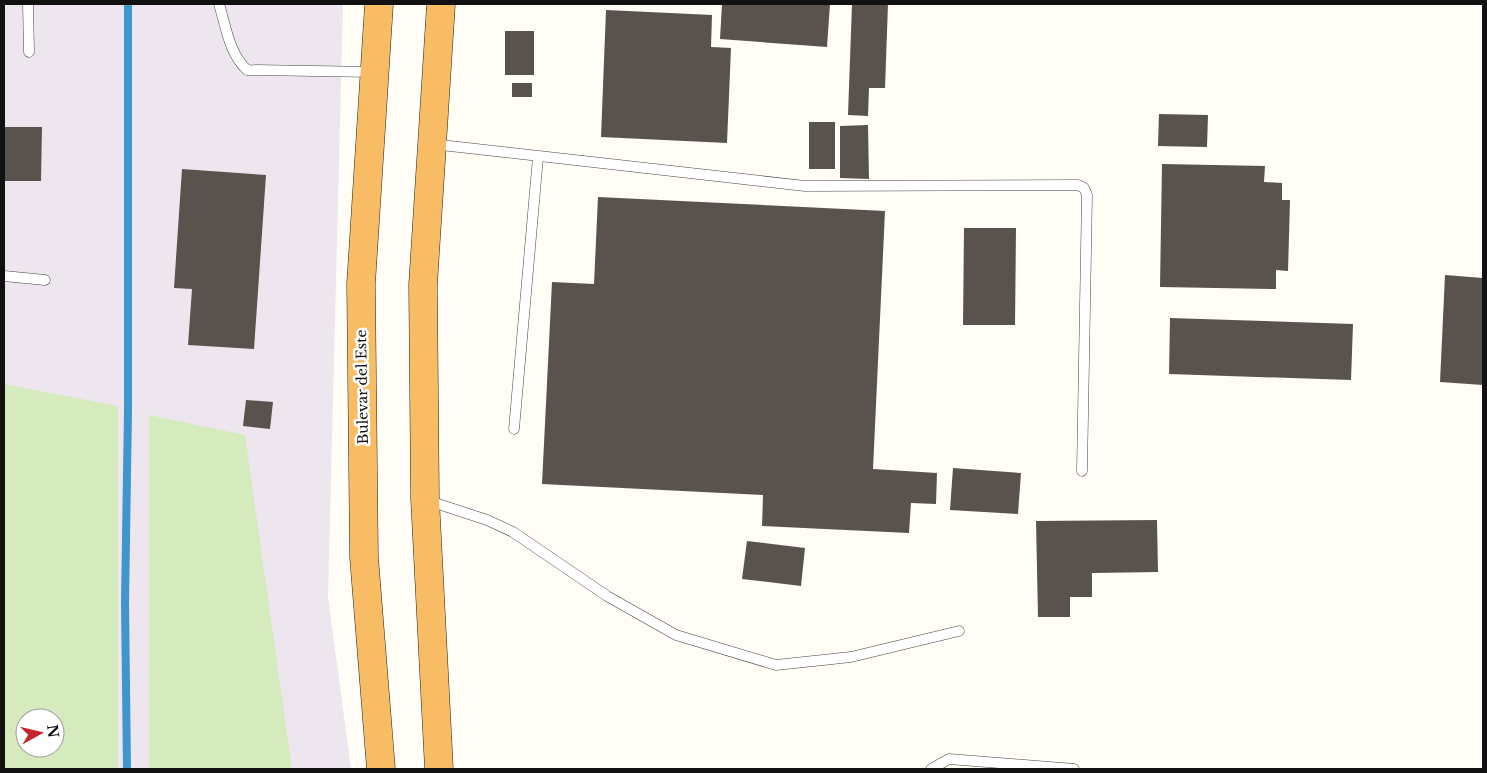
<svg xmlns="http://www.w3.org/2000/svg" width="1487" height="773" font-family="'Libre Baskerville',serif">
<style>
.industrial{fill:#eee6ef;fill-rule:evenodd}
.green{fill:#d5ebbd;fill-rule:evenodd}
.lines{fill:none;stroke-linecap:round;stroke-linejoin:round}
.stream{stroke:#3f96cf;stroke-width:8}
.building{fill:#5a524d}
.service-casing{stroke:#444;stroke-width:11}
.trunk-casing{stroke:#222;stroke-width:29}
.service{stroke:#fff;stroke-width:10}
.trunk{stroke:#f7bc64;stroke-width:28}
.labels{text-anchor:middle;stroke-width:5;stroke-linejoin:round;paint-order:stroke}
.street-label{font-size:14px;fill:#111;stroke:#fff}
</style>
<rect width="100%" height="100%" fill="#fffdf5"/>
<!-- industrial -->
<path class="industrial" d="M4,4h339l-15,593 23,172h-347zM25,718h30v30h-30z"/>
<!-- green -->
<path class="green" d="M4,384l114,22v363h-114zM25,718h30v30h-30z
M149,415l96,20 47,334h-143z"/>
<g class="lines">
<!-- stream -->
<path class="stream" d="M127,769l-2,-166 3,-193v-406"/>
</g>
<!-- building -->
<path class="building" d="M722,4h108l-3,43 -107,-8z
M852,4h36l-3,84h-16l-1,28 -20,-1z
M606,10l106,5 -1,32 20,1 -4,95 -126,-6z
M505,31h29v44h-29z
M512,83h20v14h-20z
M1159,114l49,1 -1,32 -49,-1z
M809,122h26v47h-26z
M868,125l1,54 -29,-1v-52z
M4,127h38l-1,54h-37z
M1162,164l103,2 -1,16 18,1v17h8l-2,71 -12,-1v19l-116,-2z
M182,169l84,6 -12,174 -66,-4 4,-56 -18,-1z
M598,197l287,14 -12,258 64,4 -1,31 -25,-1 -2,30 -147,-7 1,-31 -221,-11 10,-202 42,2z
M964,228h52l-1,97h-52z
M1445,275l38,3v107l-43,-3z
M1170,318l183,6 -2,56 -182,-6z
M246,400l27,2 -3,27 -27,-3z
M953,468l68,5 -3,41 -68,-4z
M1157,520l1,52 -66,1v24h-22v20h-32l-2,-96z
M747,541l58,7 -4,38 -59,-7z"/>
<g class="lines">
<defs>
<path id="service" d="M28,4l1,48
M219,4c7,23 10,49 28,66l126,2
M432,144l373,42 273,-1 6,3 3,7 -5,276
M4,276l41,4
M514,429l24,-272
M426,500l61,20 26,12 94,64 69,39 100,30 75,-8 108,-26
M931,769l18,-10 125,10"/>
<path id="trunk" d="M379,4l-18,280 3,273 17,212
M439,769l-14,-270 -2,-214 18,-281"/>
</defs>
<!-- service casing -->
<use href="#service" class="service-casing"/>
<!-- trunk casing -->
<use href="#trunk" class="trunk-casing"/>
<!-- service -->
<use href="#service" class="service"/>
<!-- trunk -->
<use href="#trunk" class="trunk"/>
</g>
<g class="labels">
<!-- street labels -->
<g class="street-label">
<text transform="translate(362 387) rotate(-91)" y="5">Bulevar del Este</text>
</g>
</g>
<!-- border -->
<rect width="1487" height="773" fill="none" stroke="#111111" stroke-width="10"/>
<!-- north arrow -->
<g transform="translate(40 733) rotate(82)"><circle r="24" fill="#ffffff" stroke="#a0a0a0"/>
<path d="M0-4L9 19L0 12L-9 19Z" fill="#c4262e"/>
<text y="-8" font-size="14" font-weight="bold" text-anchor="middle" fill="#111111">N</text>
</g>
</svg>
